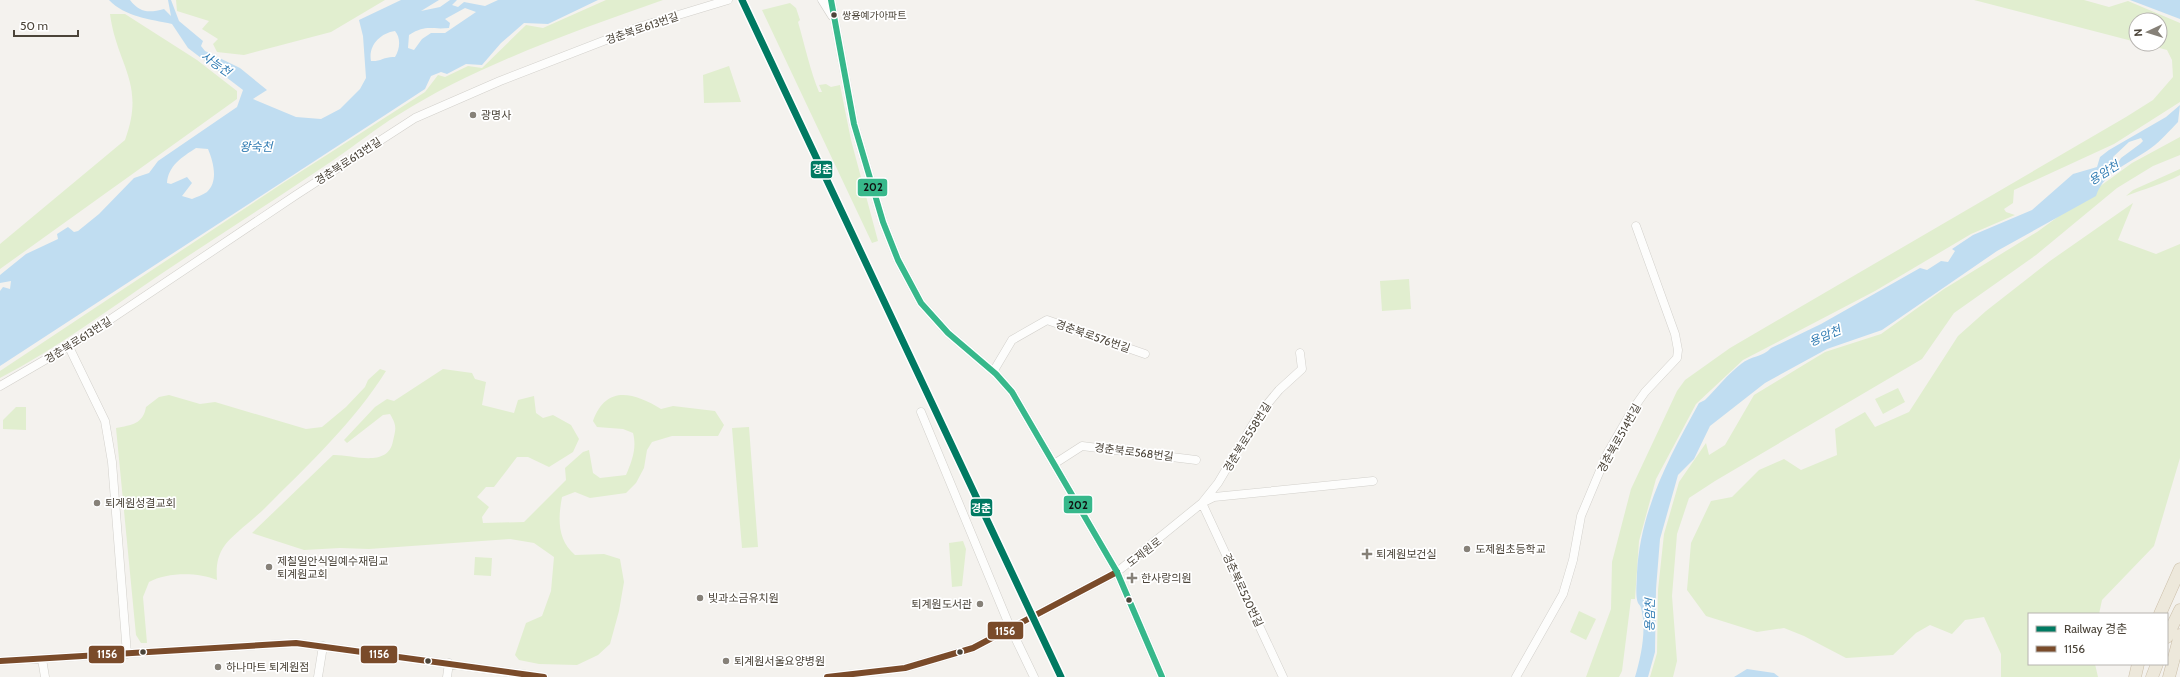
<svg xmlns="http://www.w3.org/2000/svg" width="2180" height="677" font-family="Cabin,'Noto Sans KR',sans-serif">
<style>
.green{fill:#e1eecf}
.water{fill:#c0ddf1;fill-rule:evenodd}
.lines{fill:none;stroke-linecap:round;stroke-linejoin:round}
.minor-casing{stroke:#d2d0cb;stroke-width:9}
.highway-casing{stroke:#ccbfa9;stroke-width:13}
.minor{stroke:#fdfdfc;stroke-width:8}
.highway{stroke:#ede8db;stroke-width:12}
.bus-1-casing{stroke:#fff;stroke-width:9}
.bus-2-casing{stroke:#fff;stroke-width:9}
.bus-1{stroke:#7a4b2a;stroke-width:6}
.bus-2{stroke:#37b88b;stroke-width:6}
.rail-1-casing{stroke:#fff;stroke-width:10}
.rail-1{stroke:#007a62;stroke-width:7}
.bus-dot{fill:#4b4439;stroke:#fff;stroke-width:1.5}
.poi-dot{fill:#868178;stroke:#fff;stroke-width:1.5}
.labels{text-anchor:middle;stroke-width:3.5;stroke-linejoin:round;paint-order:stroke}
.bus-label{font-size:10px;fill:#4b4439;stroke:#fff;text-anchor:start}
.street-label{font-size:11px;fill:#4b4439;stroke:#fff}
.poi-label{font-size:11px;fill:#4b4439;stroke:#fff;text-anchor:start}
.water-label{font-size:12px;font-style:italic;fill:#2e7ab2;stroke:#fff}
.line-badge{stroke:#fff;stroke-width:1.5}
.badge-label{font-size:11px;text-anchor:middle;font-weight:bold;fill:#fff}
.pale-badge-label{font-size:11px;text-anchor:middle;font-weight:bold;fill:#111}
</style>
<rect width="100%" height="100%" fill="#f4f2ee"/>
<!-- green -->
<path class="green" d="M176,0h209l-54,32 -87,23 -27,-3 -4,-8 5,-5 -16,-10 7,-8 -32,-10z
M606,0h57c-88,31 -186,65 -265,115 -22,13 -42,30 -63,44 -57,39 -116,76 -174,115 -53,36 -104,74 -161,104v-7l283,-188 142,-91 13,-17 7,2 23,-11 14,2 44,-43 17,3z
M1974,0h110l25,7 19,-6 52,22v79l-66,42 -100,46 -1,13 -9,6 2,3 9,3 -44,19 -96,57 -132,69 -47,44 -40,75 -17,62 -4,58h-4l-9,72 -3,6h-33l25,-68 1,-47 19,-73 46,-98 8,-11 45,-32 396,-231 27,-17 20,-23 -1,-17 -5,-10 -22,-6h15v-24h-24v22z
M790,3l6,5 4,12 -2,2c7,24 12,48 21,70h3l-3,-7 7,-1 5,3 9,-2 11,55 27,101 -6,2 -110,-233z
M110,14h15l72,46 40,31v8l-237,170v-25l125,-104c21,-57 -8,-74 -15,-126z
M729,66l12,36 -37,1 -1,-28z
M2180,137v18l-27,11 -36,22 -81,67 -82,58 -32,46 -207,122 -26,17 -12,36 -5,62 5,65 -4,16h-23l7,-24 1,-63 6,-56 15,-52 27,-39 3,12 16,-10 29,-50 71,-43 56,-18 63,-45 93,-57 95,-69z
M2180,169v6c-17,9 -36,14 -54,21l7,-6z
M2133,203l-15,37 38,14 24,-10v214l-26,88 -52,54 -3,14h-70v50h66l3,13h-97v-23l-17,-37 -19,3 -13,14 -22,-9 -14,8 -23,22 -47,3 -42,-22 -20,-8 -27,4 -51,-16 -19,-26 4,-47 20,-42 21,-4 27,-27 25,-11 17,11 36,-15 -2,-26 30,-17 10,15 34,-15 49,-76 28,-25 64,-50z
M1409,279l2,30 -29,2 -2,-30z
M380,369l6,2c-32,51 -78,94 -121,137 -10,10 -33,27 -40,37 -8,11 -9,22 -8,35 -19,-8 -50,-8 -68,2l-6,15 4,46h-6l-5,-8 -20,-207c16,-3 27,-4 30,-21l13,-10 10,-2 31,9 15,-2 91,27 16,-2 24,-20 19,-20 3,-7z
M443,369l29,4 3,6 11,3 -4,23 32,8 4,-13 16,-4 2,17 7,5 10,-3 18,10 8,14 -6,13 -24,15 -21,-10h-11l-23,30h-8l-9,10 12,10 -7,10 1,6 41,-1 42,-42 -1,-12 18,-16 6,-2 4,23 7,5 26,-3c6,-14 11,-27 7,-42l-10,-4 -26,-2 -4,-6c13,-36 40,-29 68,-12l12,-3 42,5 9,14 -6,11h-46l-20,6 -5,8 -3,18 -8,15 -10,10 -36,5 -15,-6 -13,5c-4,21 -5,43 13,58l29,-1 16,5 4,23 -5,29 -9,33 -12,11 -21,10 -38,-1 -20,-4 -4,-5 11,-32 16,-7 9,-25 3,-34 -20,-14 -24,-4 -141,10 -29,-1 -36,2 -52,-17 81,-78c18,-1 55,14 60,-14 3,-13 4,-15 -3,-27l-7,1 -36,28 -3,-3 31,-33 12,-8 7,2z
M1898,388l7,14 -22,12 -8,-15z
M16,407h10v23l-23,-1v-9z
M749,427l9,120 -16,1 -10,-120z
M963,541l3,8 -4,37 -10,1 -3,-44z
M475,557l17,1 -1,18 -17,-1z
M1579,611l17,8 -10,21 -16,-8z"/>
<!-- water -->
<path class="water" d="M109,0h21c10,13 19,13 34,9l7,7 -3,-16h3l8,21 24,20 -2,5 4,5 35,17 27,22 -14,9 43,18 25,2 19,-10 20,-20 6,-11 -3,-42 -4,-16 42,-20h38l-18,11 19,-4 10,-7h7l-5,5 6,2 6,-5 21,4 13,-6h100l-50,24 -24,-1 -23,20 -19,22 -16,-1 -19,10 -6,-2 -10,4 -6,13 -425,277v-75l3,-4 7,2 1,-8 -11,2v-8l26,-21 32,-15 -1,-5 11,-7 6,5 4,-1 21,-17 35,-36 15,-5 9,-12 79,-54 6,-17 -55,-42 -16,-24c-22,-5 -47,-7 -63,-24zM465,8l11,4 -31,21h-14l-9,6 -8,11 -6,-2 1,-13c18,-11 21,-5 40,-7l1,-5 -5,-4zM395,31c6,7 5,18 0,26 -10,-1 -15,5 -24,4 -3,-15 9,-28 24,-30zM196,148l12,1c5,12 11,32 -1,43 -4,3 -11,5 -15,7l-10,-3 10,-13 -5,-6 -16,7 -4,-1c1,-17 15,-26 29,-35z
M2130,0h50v19z
M2180,105l-2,17c-9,9 -17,19 -27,26 -20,15 -47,23 -55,48l-99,55 -115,79 -55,19 -62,34 -55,43 -16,33 -16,16 -18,64 -4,50 -1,63 -7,25h-13c6,-20 12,-48 6,-69 0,-2 -2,-3 -3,-5 -3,-7 -1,-22 -1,-30 3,-63 33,-117 62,-170l6,-3c12,-12 23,-26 36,-36 9,-8 22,-7 30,-16l50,-24 99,-56 7,2 14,-9 7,1 7,-11 -3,-2 21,-14 59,-25 41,-36 24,-7 3,-10 9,-7 57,-33zM2141,138l2,3 -3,3 -19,14 -3,5 -5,-1v-5l16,-15z
M1747,669l27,4 5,4h-45z"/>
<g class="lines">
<defs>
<path id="minor" d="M822,0l10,16
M831,0l23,124 29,98 15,38 23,43 27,30 48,41 16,18 105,180 45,105
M69,347l36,74 7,41 15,192
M993,372l19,-32 35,-20 98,34
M0,386l81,-47 215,-144 119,-77 85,-37 142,-55 86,-26
M921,412l89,215 24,50
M1054,464l28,-18 114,14
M42,659l3,18
M0,661l296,-18 248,34
M318,677l5,-31
M447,677l2,-14
M827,677l78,-9 68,-20 144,-76 85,-69 12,-6 159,-16
M1283,677l-81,-174 16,-20 41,-69 20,-24 23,-21 -2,-16
M1516,677l47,-83 10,-34 8,-44 26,-62 26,-45 12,-17 32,-34 1,-8 -3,-16 -39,-108"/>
<path id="highway" d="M2160,614l20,-45
M2167,637l13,-27
M2135,677l3,-13
M2152,677l5,-13
M2169,677l11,-42"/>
</defs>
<!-- minor casing -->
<use href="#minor" class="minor-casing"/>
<!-- highway casing -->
<use href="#highway" class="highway-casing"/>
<!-- minor -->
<use href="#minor" class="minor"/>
<!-- highway -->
<use href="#highway" class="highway"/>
<defs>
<path id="bus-1" d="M0,661l296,-18 248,34
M827,677l78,-9 68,-20 144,-76"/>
<path id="bus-2" d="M831,0l23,124 29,98 15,38 23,43 27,30 48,41 16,18 105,180 45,105"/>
</defs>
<!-- bus-1 casing -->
<use href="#bus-1" class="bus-1-casing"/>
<!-- bus-2 casing -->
<use href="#bus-2" class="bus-2-casing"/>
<!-- bus-1 -->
<use href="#bus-1" class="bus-1"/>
<!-- bus-2 -->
<use href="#bus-2" class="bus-2"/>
<defs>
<path id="rail-1" d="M742,0l319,677"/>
</defs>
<!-- rail-1 casing -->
<use href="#rail-1" class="rail-1-casing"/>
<!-- rail-1 -->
<use href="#rail-1" class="rail-1"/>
</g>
<!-- markers -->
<g class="bus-dot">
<circle cx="834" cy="15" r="3.5"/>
<circle cx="1129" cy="600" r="3.5"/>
<circle cx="143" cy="652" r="3.5"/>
<circle cx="960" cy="652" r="3.5"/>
<circle cx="428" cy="661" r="3.5"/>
</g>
<g class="poi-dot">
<circle cx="473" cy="115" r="4"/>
<circle cx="97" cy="503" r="4"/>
<circle cx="1467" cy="549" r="4"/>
<path d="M1365 548h4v4h4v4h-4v4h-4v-4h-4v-4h4z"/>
<circle cx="269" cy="567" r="4"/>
<path d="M1130 572h4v4h4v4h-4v4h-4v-4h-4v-4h4z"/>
<circle cx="700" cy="598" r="4"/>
<circle cx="980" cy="604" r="4"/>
<circle cx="726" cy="661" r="4"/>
<circle cx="218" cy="667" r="4"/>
</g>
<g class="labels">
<!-- bus labels -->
<g class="bus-label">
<text x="842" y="19">쌍용예가아파트</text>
</g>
<!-- street labels -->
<g class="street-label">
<text transform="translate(642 28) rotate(-19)" y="4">경춘북로613번길</text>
<text transform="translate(348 161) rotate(-33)" y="4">경춘북로613번길</text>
<text transform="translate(1093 336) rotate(19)" y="4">경춘북로576번길</text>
<text transform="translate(78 340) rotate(-32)" y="4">경춘북로613번길</text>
<text transform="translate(1247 437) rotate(-58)" y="4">경춘북로558번길</text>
<text transform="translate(1619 438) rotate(-61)" y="4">경춘북로514번길</text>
<text transform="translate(1134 452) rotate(7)" y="4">경춘북로568번길</text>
<text transform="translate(1144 552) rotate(-38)" y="4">도제원로</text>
<text transform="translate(1243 590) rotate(65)" y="4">경춘북로520번길</text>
</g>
<!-- poi labels -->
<g class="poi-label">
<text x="481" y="119">광명사</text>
<text x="105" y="507">퇴계원성결교회</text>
<text x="1475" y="553">도제원초등학교</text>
<text x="1376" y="558">퇴계원보건실</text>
<text x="277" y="565">제칠일안식일예수재림교<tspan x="277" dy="13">퇴계원교회</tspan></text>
<text x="1141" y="582">한사랑의원</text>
<text x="708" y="602">빛과소금유치원</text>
<text x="972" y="608" text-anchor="end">퇴계원도서관</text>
<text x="734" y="665">퇴계원서울요양병원</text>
<text x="226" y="671">하나마트 퇴계원점</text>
</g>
<!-- water labels -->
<g class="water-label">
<text transform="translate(216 64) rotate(34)" y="4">사능천</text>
<text x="256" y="151">왕숙천</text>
<text transform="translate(2104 173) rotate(-32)" y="4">용암천</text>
<text transform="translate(1825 336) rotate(-23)" y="4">용암천</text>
<text transform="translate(1650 615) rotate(-89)" y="4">용암천</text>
</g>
</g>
<g class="line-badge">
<rect x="810" y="160" width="23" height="19" rx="4" fill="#007a62"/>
<rect x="857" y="178" width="31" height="19" rx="4" fill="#37b88b"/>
<rect x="1063" y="495" width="30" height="19" rx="4" fill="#37b88b"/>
<rect x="970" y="498" width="23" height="19" rx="4" fill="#007a62"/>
<rect x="987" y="621" width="37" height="19" rx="4" fill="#7a4b2a"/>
<rect x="360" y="645" width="38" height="19" rx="4" fill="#7a4b2a"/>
<rect x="88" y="645" width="37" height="19" rx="4" fill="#7a4b2a"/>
</g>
<g class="badge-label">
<text x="822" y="173">경춘</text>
<text x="981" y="512">경춘</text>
<text x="1005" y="635">1156</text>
<text x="379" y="658">1156</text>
<text x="107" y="658">1156</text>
</g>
<g class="pale-badge-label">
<text x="873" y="191">202</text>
<text x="1078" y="509">202</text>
</g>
<!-- legend -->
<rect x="2028" y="613" width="140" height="52" fill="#ffffff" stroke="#b7b4b0"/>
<rect x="2036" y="626" width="20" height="6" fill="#007a62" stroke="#b7b4b0"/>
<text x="2064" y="633" font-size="12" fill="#4b4439">Railway 경춘</text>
<rect x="2036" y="646" width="20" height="6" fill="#7a4b2a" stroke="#b7b4b0"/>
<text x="2064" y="653" font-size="12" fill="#4b4439">1156</text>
<!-- north arrow -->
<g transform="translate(2148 32) rotate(266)"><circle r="19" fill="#ffffff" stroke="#b7b4b0"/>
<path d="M0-3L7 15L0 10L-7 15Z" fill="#868178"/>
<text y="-6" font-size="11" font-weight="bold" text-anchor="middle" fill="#4b4439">N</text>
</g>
<!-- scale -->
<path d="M14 30v6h64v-6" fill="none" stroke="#4b4439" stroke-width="2"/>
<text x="20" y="30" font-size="12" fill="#4b4439" stroke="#ffffff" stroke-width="3" paint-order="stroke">50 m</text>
</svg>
